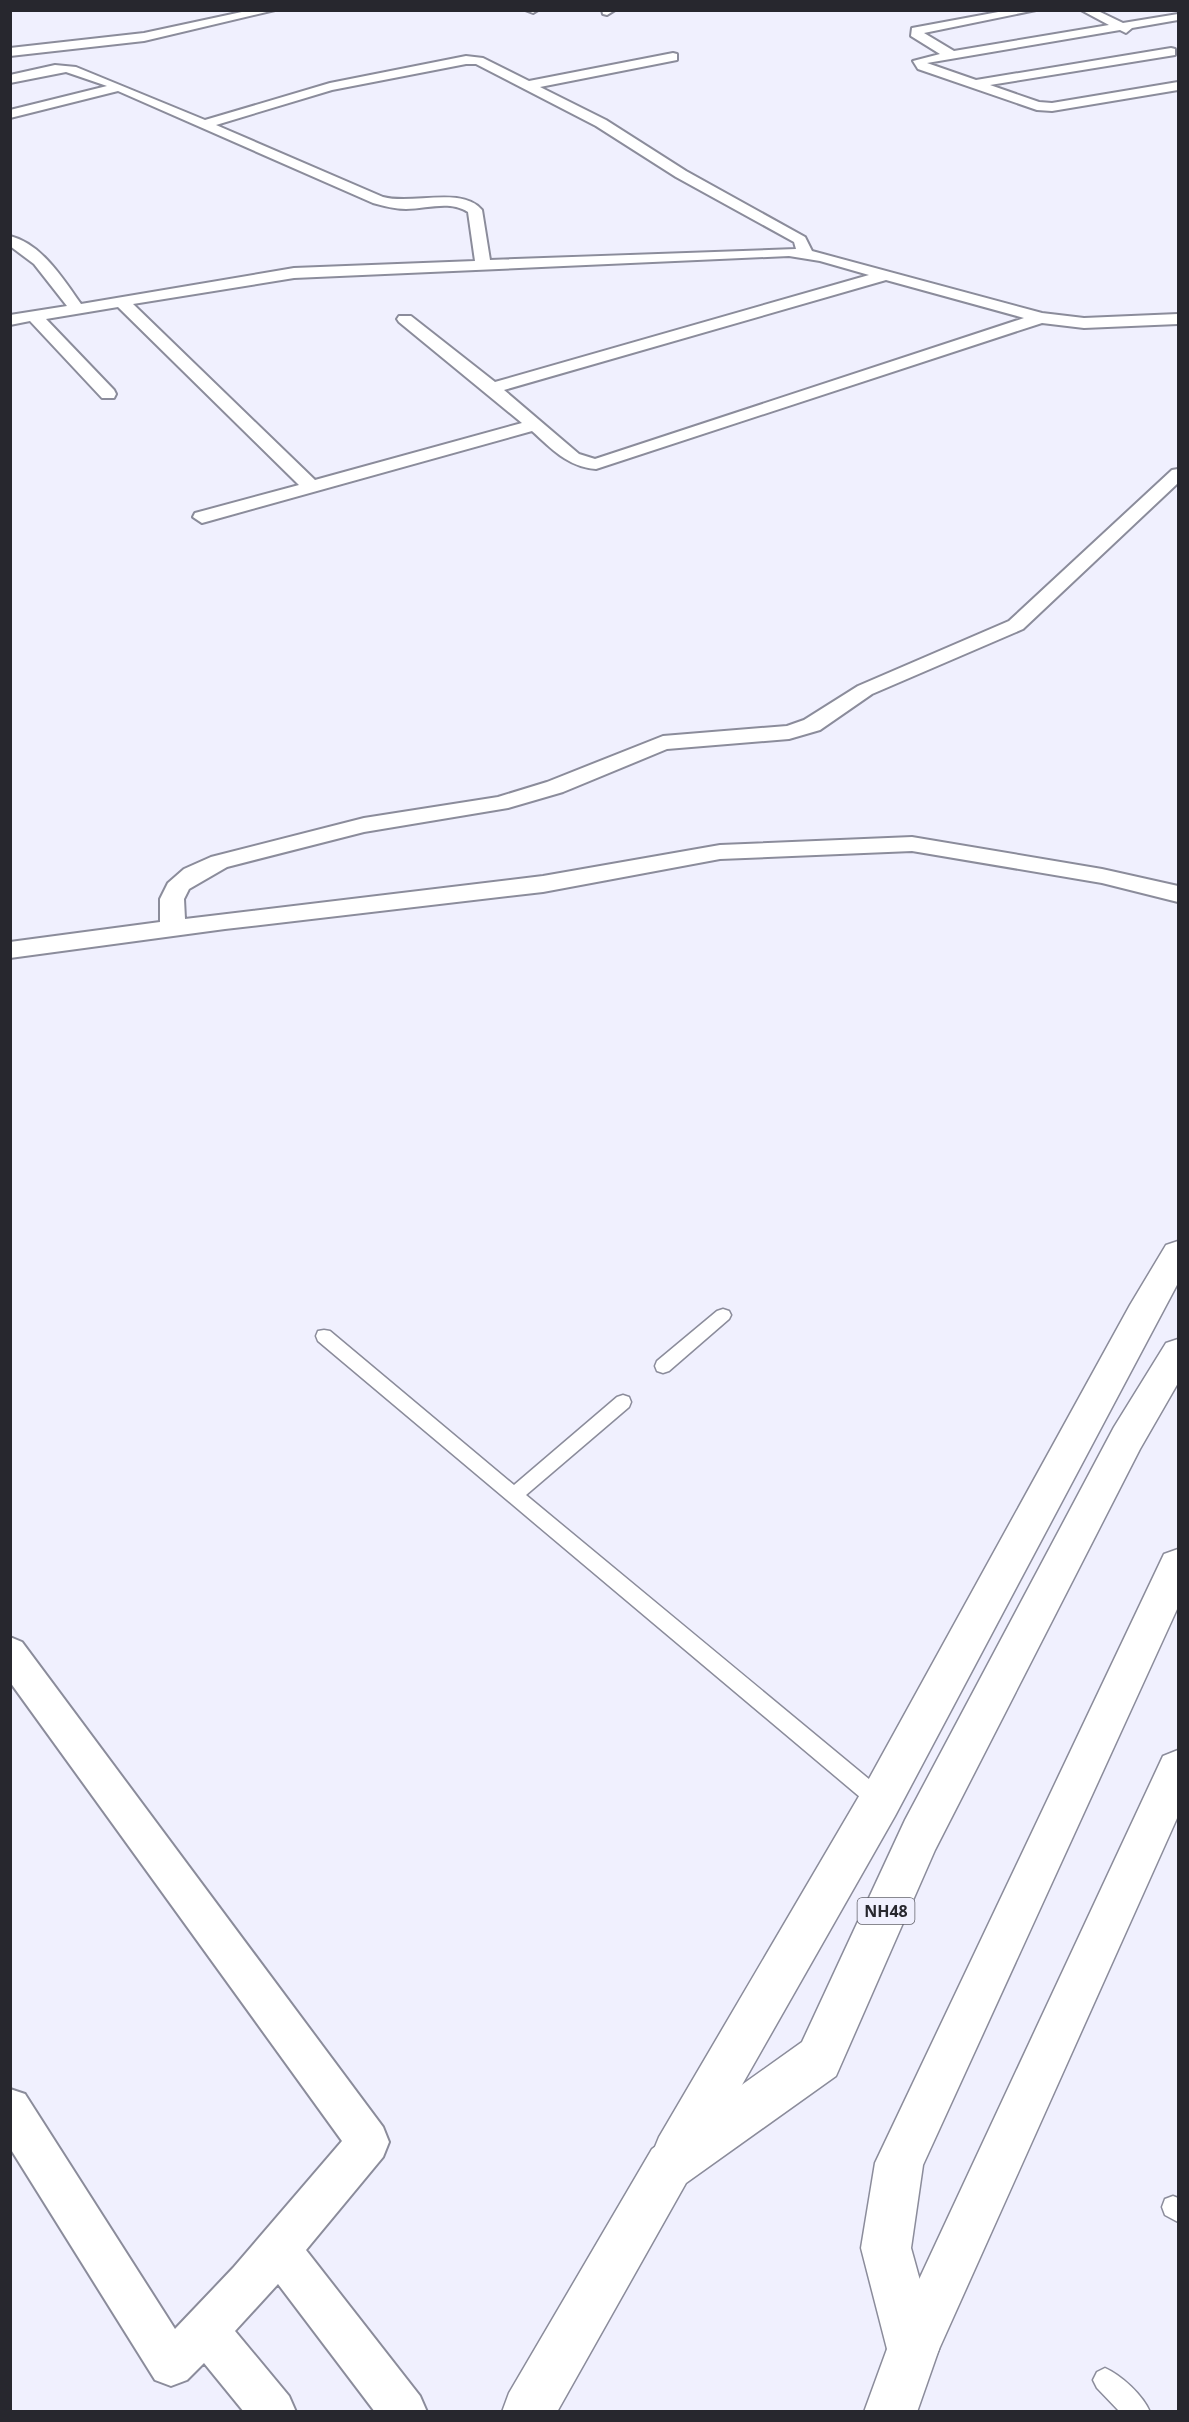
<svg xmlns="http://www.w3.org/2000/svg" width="1189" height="2422" font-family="'Open Sans',sans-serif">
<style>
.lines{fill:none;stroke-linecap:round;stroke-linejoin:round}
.service-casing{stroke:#8b8c9b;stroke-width:3}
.minor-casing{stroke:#8b8c9b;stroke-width:4}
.tertiary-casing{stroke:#8b8c9b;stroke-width:3}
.trunk-casing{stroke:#8b8c9b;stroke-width:3}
.service{fill:#fff;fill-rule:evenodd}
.minor{fill:#fff;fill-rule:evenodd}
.tertiary{fill:#fff;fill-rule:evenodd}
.trunk{fill:#fff;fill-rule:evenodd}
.labels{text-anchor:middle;stroke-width:4.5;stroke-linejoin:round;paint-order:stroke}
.shield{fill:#f0f0fe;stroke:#63636c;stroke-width:1.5}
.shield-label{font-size:16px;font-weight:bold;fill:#27272e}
</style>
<rect width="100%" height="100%" fill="#f0f0fe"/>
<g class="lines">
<defs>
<path id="service" d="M723,1309l6,2 2,4 -2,4 -60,52 -6,2 -6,-2 -2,-5 2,-5 60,-50z
M324,1330l6,1 184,154 103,-88 6,-2 6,2 2,5 -2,5 -103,88 361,299 3,7 -3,7 -7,2 -7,-2 -555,-467 -2,-5 2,-5z
M1173,2196l5,2v24l-13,-7 -3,-8 3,-8z
M1105,2368c16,7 38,27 45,44h-30l-23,-24 -4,-8 4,-8z"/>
<path id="minor" d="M251,10h24l-131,31 -134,15v-8l134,-15z
M525,10h13l-5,3z
M602,10h13l-8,5 -4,-1z
M1009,10h27l-112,23 30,18 155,-26 -28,-15h15l27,13 55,-9v6l-46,8 -6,5 -6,-3 -193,33 49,17 195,-32 4,1v6l-185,30 49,17 13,1 126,-21v8l-126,21 -15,-1 -119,-41 -5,-8 27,-7 -29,-18 1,-8z
M673,53l4,1v6l-137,27 66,33 80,51 119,66 7,14 230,62 42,5 94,-4v10l-94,4 -42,-5 -446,146c-28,-2 -44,-20 -64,-38l-330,92 -9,-6 2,-4 104,-28 -181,-178 -72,12 68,71 2,4 -2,4h-12l-72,-77 -20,4v-10l57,-9 -33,-42 -24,-18v-10c32,8 53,43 71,68l213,-36 181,-7 -7,-49c-19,-12 -41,-3 -62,-3 -11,0 -22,-3 -33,-6l-255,-112 -108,27v-8l97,-24 -41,-14 -56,11v-8l45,-10 21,2 129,53 125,-37 136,-27 17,2 46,23zM466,64h10l120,62 80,51 118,65 2,7 -306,11 -8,-50c-20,-24 -70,-5 -99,-13l-167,-72 116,-35zM789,256l31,5 49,14 -374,107 -84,-66h-12l-2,3 2,3 123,101 -207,57 -182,-176 161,-26zM886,280l138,38 -429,141 -16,-5 -75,-64z
M1178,469v14l-155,146 -151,65 -52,36 -31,9 -122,10 -104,43 -55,16 -144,24 -137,35 -38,22 -5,10 1,20 358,-43 177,-31 192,-8 190,32 76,17v16l-76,-19 -190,-32 -192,8 -177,33 -318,37 -215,29v-16l150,-20v-23l8,-16 16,-14 27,-12 153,-39 134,-21 49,-15 116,-46 124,-10 17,-6 54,-34 151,-65 163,-151z
M10,1637l12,5 361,485 6,15 -6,15 -77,93 114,146 7,16h-52l-97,-128 -43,47 54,65 7,16h-52l-40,-49 -17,17 -16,6 -16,-6 -145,-232v-59l15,5 150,235 58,-61 109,-127 -332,-459z"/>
<path id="tertiary" d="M1178,1241v42l-283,533 -202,355 -17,7 -17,-7 -7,-17 7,-17 206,-351 265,-481 36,-60z
M1178,1750v66l-247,551 -18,8 -18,-8 -8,-18 8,-18 268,-575z"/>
<path id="trunk" d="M1178,1339v44l-38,66 -205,401 -99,226 -150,107 -129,229h-55l7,-19 143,-244 150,-107 103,-222 209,-393 52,-84z
M1178,1549v58l-255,558 -12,83 28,101 -22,63h-53l23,-63 -26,-101 14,-85 289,-609z"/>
</defs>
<!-- service casing -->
<use href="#service" class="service-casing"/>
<!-- minor casing -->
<use href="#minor" class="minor-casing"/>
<!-- tertiary casing -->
<use href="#tertiary" class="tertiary-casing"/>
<!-- trunk casing -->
<use href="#trunk" class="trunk-casing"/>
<!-- service -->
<use href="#service" class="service"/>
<!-- minor -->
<use href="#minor" class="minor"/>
<!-- tertiary -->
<use href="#tertiary" class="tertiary"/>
<!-- trunk -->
<use href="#trunk" class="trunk"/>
</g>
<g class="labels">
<!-- shield labels -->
<rect class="shield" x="857.5" y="1898" width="57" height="26" rx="4.5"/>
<g class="shield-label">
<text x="886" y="1917">NH48</text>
</g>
</g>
<!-- border -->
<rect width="1189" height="2422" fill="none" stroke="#27272e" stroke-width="24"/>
</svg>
